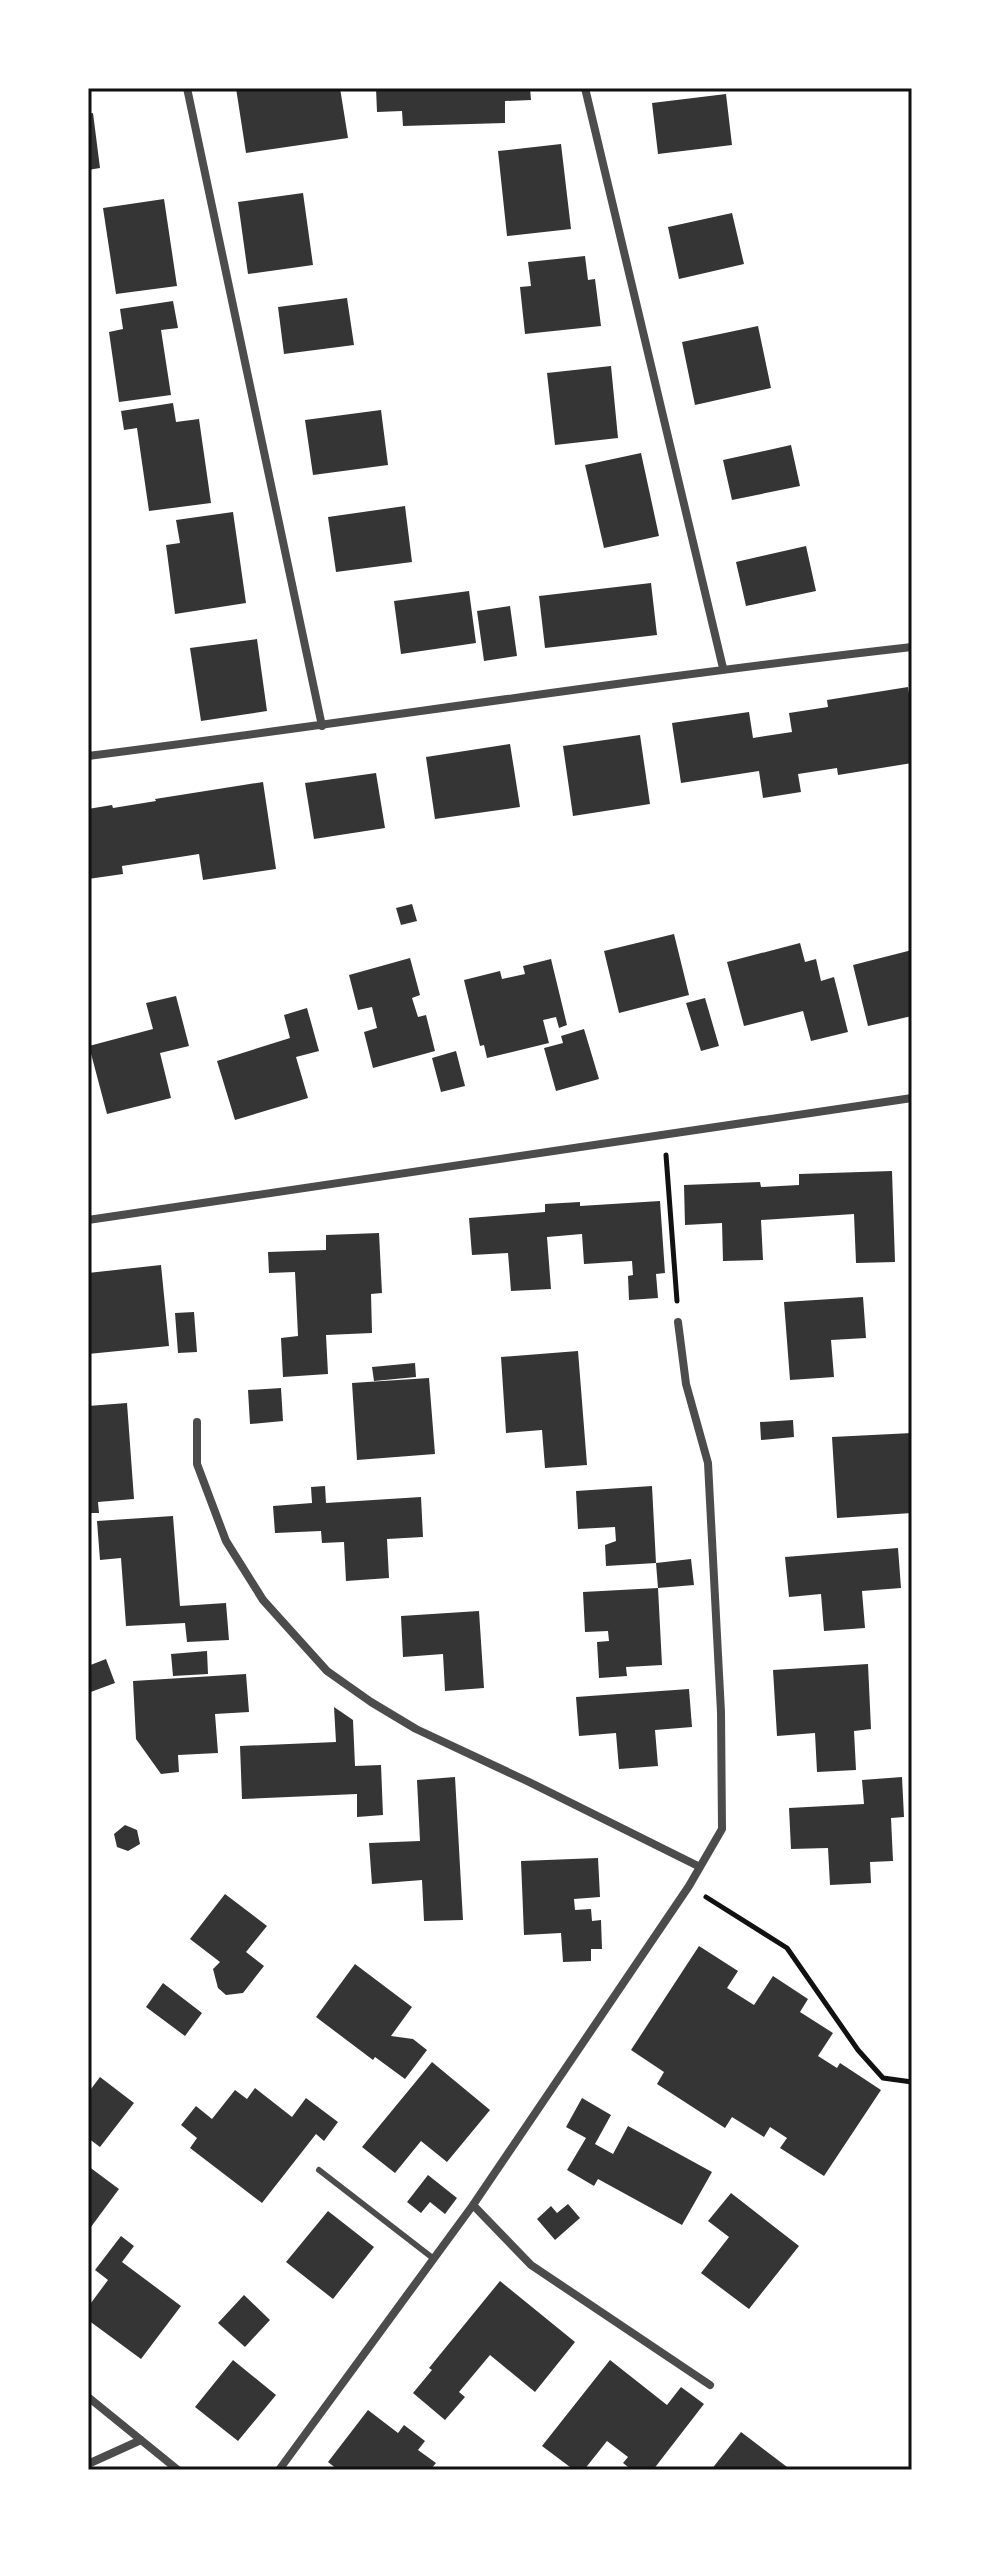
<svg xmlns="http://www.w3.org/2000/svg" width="1000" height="2558" font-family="'Noto Sans',sans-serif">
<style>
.building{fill:#353535}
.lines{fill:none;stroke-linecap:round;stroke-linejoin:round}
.path{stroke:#111;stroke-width:5}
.service{stroke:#4c4c4c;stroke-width:6}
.minor{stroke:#4c4c4c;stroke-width:8}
.neatline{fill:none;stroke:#111;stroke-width:3}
</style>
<rect width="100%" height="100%" fill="#fff"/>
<!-- building -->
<path class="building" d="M236,88h104l8,50 -102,15z
M376,88h154l1,12 -26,1v22l-102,3 -1,-15 -25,1z
M726,94l6,51 -74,9 -6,-51z
M93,113l7,55 -12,2v-56z
M561,144l10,85 -64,7 -9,-85z
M303,193l10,72 -65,9 -10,-72z
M164,199l13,87 -61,8 -13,-86z
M732,213l12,51 -65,15 -11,-52z
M585,256l3,24 7,-1 6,47 -76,8 -5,-47 11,-1 -3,-24z
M347,298l7,47 -70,9 -6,-47z
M173,301l5,27 -17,2 10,65 -52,7 -10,-70 14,-3 -3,-20z
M758,326l13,62 -76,17 -13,-63z
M611,366l7,72 -63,7 -8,-72z
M173,403l3,19 23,-3 12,84 -62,8 -12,-83 -13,2 -3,-19z
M381,410l7,55 -75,10 -8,-55z
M791,445l9,41 -68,14 -9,-40z
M641,453l18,83 -55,12 -19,-83z
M405,506l7,56 -76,10 -8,-55z
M233,512l13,91 -71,11 -9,-69 14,-2 -4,-23z
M806,546l10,45 -70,15 -10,-44z
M651,583l6,52 -112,13 -6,-52z
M469,591l7,52 -75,11 -7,-53z
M510,606l7,50 -33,5 -7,-50z
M257,639l10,72 -66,10 -11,-73z
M908,687l4,26v50l-74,12 -1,-7 -39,6 3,18 -38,6 -4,-27 -78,12 -9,-60 77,-11 4,26 39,-6 -3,-19 39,-6 -1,-7z
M640,735l10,69 -77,12 -10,-70z
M510,744l10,63 -85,12 -9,-62z
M376,773l9,55 -71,11 -9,-56z
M263,782l13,87 -73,11 -4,-26 -77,12 1,8 -35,5v-70l24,-4 1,3 43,-7 -1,-2z
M412,904l5,17 -16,4 -5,-17z
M674,934l15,61 -70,18 -15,-62z
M800,943l5,19 11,-3 5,22 13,-4 14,55 -37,9 -8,-30 -59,15 -17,-64z
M912,950v66l-44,10 -15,-61z
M410,958l10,37 -8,3 6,19 8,-2 9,36 -62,17 -9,-36 13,-4 -5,-21 -14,3 -9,-35z
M551,959l16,66 -8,3 -3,-11 -13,3 6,23 -62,15 -3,-13 -4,1 -16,-66 36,-9 2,8 23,-5 -2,-8z
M176,996l13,50 -29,7 11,45 -64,16 -18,-68 64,-17 -7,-26z
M705,998l14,48 -18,5 -15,-48z
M307,1008l12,43 -23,6 12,41 -73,22 -18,-59 73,-23 -6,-23z
M584,1029l15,50 -43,12 -12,-43 19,-5 -2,-7z
M456,1051l9,35 -24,6 -9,-34z
M892,1171l3,91 -39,1 -2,-49 -93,6 2,40 -40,1 -1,-38 -37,2 -1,-40 76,-3 1,5 38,-2v-11z
M660,1201l5,72 -9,1 2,24 -29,2 -1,-24 5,-1 -1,-14 -48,3 -2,-30 -35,3 4,52 -40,2 -3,-38 -36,2 -3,-37 76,-6v-8l35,-2v4z
M379,1233l3,60 -11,1 1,39 -46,2 2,39 -45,3 -2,-39 17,-2 -3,-64 -26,1 -1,-21 58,-2v-15z
M161,1265l8,81 -81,8v-81z
M863,1297l3,41 -35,2 3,37 -44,3 -6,-78z
M194,1312l3,40 -19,1 -3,-40z
M578,1351l9,114 -42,3 -3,-38 -36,3 -5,-76z
M415,1363l1,14 -42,4 -2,-14z
M429,1378l6,76 -78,6 -5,-77z
M281,1388l2,33 -33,3 -2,-34z
M127,1403l7,96 -36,3 1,11h-11v-107z
M793,1420l1,17 -33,3 -1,-18z
M912,1433v80l-75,5 -5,-81z
M325,1486l1,17 95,-6 2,40 -36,2 2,39 -43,3 -2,-39 -22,1 -1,-12 -46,2 -2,-27 39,-3 -1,-16z
M652,1486l4,77 -50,3 -1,-21 11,-4 -1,-14 -37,2 -2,-38z
M173,1516l7,90 46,-3 3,37 -42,2 -2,-19 -59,3 -5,-68 -21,2 -3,-39z
M898,1548l3,40 -39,3 3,37 -41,3 -3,-37 -32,3 -4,-40z
M691,1559l3,26 -36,3 -2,-25z
M658,1588l4,77 -36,2 1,9 -28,2 -2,-36 12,-1 -1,-10 -23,1 -2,-40z
M479,1611l5,77 -39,3 -2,-37 -40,3 -2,-41z
M207,1651l1,23 -35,2 -2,-22z
M106,1659l9,24 -27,10v-27z
M868,1664l3,65 -17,2 2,39 -39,2 -2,-39 -38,3 -4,-66z
M246,1674l3,38 -34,2 3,39 -40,2 1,17 -18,2 -25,-35 -3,-58z
M689,1689l3,38 -37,3 3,36 -39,3 -3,-36 -37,3 -3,-39z
M334,1707l19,13 2,46 26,-1 2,50 -26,2v-23l-115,5 -2,-53 96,-4z
M455,1777l8,143 -39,1 -2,-41 -50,4 -3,-41 51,-2 -3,-61z
M902,1777l2,40 -13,1 2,43 -23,1 1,21 -41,2 -2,-37 -37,1 -2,-41 75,-4 -2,-24z
M125,1825l12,5 3,14 -12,7 -11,-4 -3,-13z
M598,1858l2,39 -26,2 1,11 16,-1 1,12 9,-1 1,29h-11v12l-28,1 -2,-29 -37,2 -3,-74z
M225,1894l42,32 -21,26 18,14 -21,27 -17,2 -8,-7 -5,-19 7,-7 -30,-23z
M699,1946l39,25 -11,17 27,17 19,-29 35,23 -8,13 33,21 -15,23 19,12 3,-5 41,27 -57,86 -44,-28 7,-10 -17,-11 -6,10 -32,-20 -7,11 -68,-44 7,-12 -33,-22z
M355,1964l57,43 -21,29 22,3 14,11 -22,29 -30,-22 -2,3 -57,-43z
M163,1983l39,30 -17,23 -39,-29z
M432,2062l58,48 -43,52 -26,-21 -26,32 -33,-26z
M100,2077l34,26 -34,44 -12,-9v-45z
M255,2088l37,29 14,-19 32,24 -14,19 -8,-7 -54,69 -72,-55 7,-10 -16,-13 15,-19 16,13 23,-29 12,9z
M582,2098l29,17 -16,29 18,10 15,-28 84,46 -30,53 -84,-46 -4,7 -27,-16 19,-32 -20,-11z
M88,2166l31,23 -31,42z
M428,2175l29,23 -12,16 -15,-12 -9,11 -14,-11z
M731,2193l68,53 -50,63 -48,-36 28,-36 -21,-16z
M568,2204l12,14 -25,22 -18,-21 14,-13 6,7z
M328,2211l46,36 -41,52 -47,-37z
M121,2236l13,10 -12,16 59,44 -40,53 -53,-39v-13l20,-27 -13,-10z
M500,2281l75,61 -40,50 -45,-37 -31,37 6,5 -20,23 -32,-27 19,-23 -3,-2z
M244,2295l26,25 -25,27 -27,-24z
M233,2360l43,35 -38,46 -43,-34z
M610,2360l57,45 14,-18 23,17 -51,66h-21l-9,-7 5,-6 -21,-16 -23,29h-10l-32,-24z
M368,2410l30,23 6,-8 21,16 -7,9 18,13 -6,7h-92l-10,-8z
M741,2432l50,38h-80z"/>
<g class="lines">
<!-- path -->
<path class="path" d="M666,1155l11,146
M706,1897l81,51 71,102 25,28 29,4"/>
<!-- service -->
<path class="service" d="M319,2170l115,89"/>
<!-- minor -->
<path class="minor" d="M187,88l135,638
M585,88l138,580
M88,756c275,-35 549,-78 824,-109
M88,1220l824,-122
M197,1422v42l29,77 37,59 64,71 44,31 45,27 111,52 173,86
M473,2205l58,60 179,120
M88,2397l90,73
M88,2464l53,-24
M279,2470l194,-265 216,-319 33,-57 -1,-117 -13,-249 -22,-79 -8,-62"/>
</g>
<!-- border -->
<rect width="1000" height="2558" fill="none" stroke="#ffffff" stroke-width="180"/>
<rect x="90" y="90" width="820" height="2378" class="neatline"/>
</svg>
